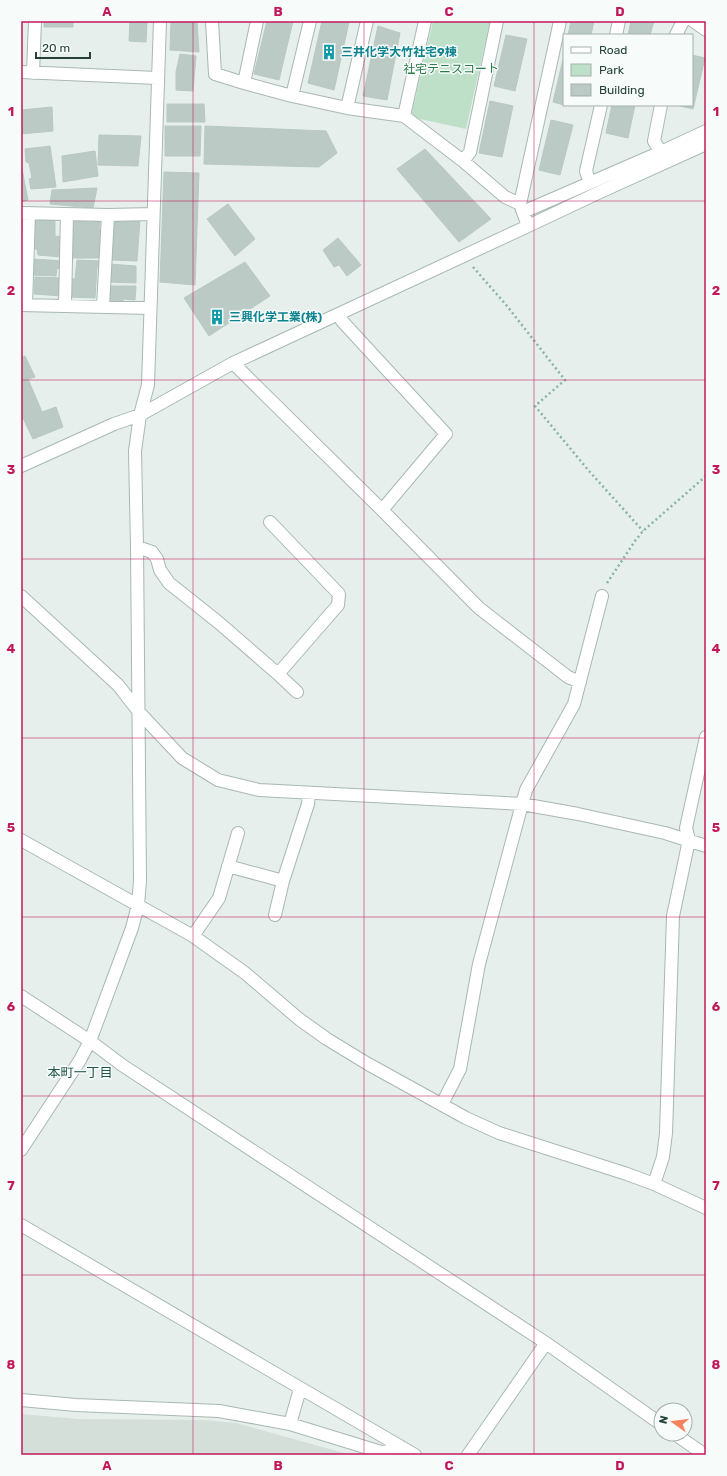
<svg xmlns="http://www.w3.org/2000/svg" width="727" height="1476" font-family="Rubik,'Noto Sans JP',sans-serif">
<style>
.built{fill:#d4dfda}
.green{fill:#bfe0c8}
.building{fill:#bbcac4;stroke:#b8c9c2}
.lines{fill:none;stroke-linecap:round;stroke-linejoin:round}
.minor-casing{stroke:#a8b8b2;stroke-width:14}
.path{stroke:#86b3a5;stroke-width:2.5;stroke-dasharray:2 3;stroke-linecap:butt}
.minor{stroke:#fff;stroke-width:12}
.grid{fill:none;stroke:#c2185b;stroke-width:1;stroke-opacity:0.55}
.labels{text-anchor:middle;stroke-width:3;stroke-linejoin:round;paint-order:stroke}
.culture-label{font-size:12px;font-weight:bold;fill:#0d838f;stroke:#f7fbf9;text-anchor:start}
.park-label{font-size:12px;fill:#2d7a4b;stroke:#f7fbf9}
.neighbourhood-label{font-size:13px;fill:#1f5548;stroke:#f7fbf9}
.neatline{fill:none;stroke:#c2185b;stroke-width:1.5}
.grid-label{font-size:13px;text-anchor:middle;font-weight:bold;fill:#c2185b}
</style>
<rect width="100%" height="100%" fill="#e6efeb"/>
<!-- built -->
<path class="built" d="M21,1414l57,5 125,1 33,3 115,32h-330z"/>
<!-- green -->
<path class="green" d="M433,21h57l-24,108 -55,-12z"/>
<!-- building -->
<path class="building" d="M44,21h29v6h-29z
M130,21h17l-1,21 -17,-1z
M171,21h26l2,31 -29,-2z
M267,21h26l-14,59 -25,-6z
M322,21l27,1 -15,68 -26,-7z
M571,21h23l-3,14h-23z
M631,21h23l-4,14h-22z
M378,26l22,7 -13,67 -24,-4z
M506,35l21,4 -12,52 -21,-5z
M180,54l16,2 -3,35 -17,-1v-18z
M564,55v50l-11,-3z
M692,55l13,3 -12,51 -17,-4h16z
M490,101l23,5 -11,51 -23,-4z
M167,104h37l1,18h-38z
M612,105h23l-7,33 -22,-5z
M52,107l1,24 -32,3v-24z
M551,120l22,5 -13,50 -21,-5z
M165,126h36l-1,30h-35z
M205,126l121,5 11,22 -18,14 -115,-3z
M99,135l42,1 -3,30 -40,-1z
M50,146l6,41 -25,2 -2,-10 3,-1 -3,-15 -3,-1 -1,-13z
M425,149l66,70 -32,23 -62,-73z
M95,151l3,25 -35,6 -1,-26z
M21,164l7,36 -7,2z
M164,172l35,1 -4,112 -35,-3z
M97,188l-4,20 -43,-4 2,-14z
M228,204l27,35 -20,17 -28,-37z
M32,217l23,3v16l8,1 -2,20 -23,-2 -1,-6h-5z
M72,219l28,2 -1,9h6l-4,28h-29z
M115,219l25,1 -3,41 -25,-1z
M338,238l23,27 -14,11 -8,-11 -5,2 -11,-17z
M33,259l30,2 -1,8 -5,-1 -1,8 -24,-1z
M77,260l23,1 -1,6h-2l-2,31 -26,-1 1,-18h5z
M245,262l25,34 -61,40 -25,-38z
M109,264l27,2v17l-27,-1z
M35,277l28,1 -1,18 -28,-2z
M110,286h26l-1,14 -12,-1v3h-14z
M25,356l10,21 -7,2 14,33 14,-5 7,20 -30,12 -12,-25v-57z"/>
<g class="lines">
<defs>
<path id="minor" d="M212,21l3,53 29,9 48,13 55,12 57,8 59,45 42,36 15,7 8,22
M693,21l13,9
M616,35l3,-14
M676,35l7,-14
M21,72l136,6
M33,73l2,-52
M244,83l13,-62
M292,96l18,-75
M347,108l20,-87
M404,116l21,-95
M661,152l-7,-11 7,-36
M463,161l7,-9 27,-131
M590,183l-4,-12 15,-66
M520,204l40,-183
M523,212l138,-60 45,-21
M21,213l87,2 45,-1
M21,305l129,3
M26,305l3,-92
M65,305l2,-91
M103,307l5,-92
M339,314l3,7 104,113 -64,76
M233,363l149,147 97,98 89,69 12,5
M21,466l93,-42 26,-9 93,-52 295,-137 72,-34 106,-48
M270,522l69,72 -1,11 -60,69 19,18
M137,547l15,5 5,7 3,11 9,13 49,39 60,52
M21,596l97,89 21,27 43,46 36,22 41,10 263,14 56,10 87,19 41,13
M21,840l172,96 52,37 54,46 28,20 41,25 98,54 33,15 128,41 27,10 52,24
M228,866l55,15 -8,34
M283,881l25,-77 1,-11
M193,936l26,-38 19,-65
M21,996l69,45 32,24 424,278 115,81
M442,1104l18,-35 19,-105 43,-160 4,-14 48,-86 28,-108
M21,1150l59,-90 10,-19 42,-113 6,-23 2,-24 -3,-334 -2,-96 5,-36 8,-30 12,-364
M654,1184l9,-27 3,-24 7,-217 16,-76 -3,-12 20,-91
M21,1225l394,230
M21,1400l55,5 143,6 71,13 91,28 11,-1 8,-5
M290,1424l10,-35
M675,1434l30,21
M468,1455l78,-112"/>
</defs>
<!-- minor casing -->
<use href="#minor" class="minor-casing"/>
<!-- path -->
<path class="path" d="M473,267l34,39 58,74 -30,26 54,65 54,60
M607,583l28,-42 8,-10 63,-55"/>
<!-- minor -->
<use href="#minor" class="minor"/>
</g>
<!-- grid -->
<path class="grid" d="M193,21v1434M364,21v1434M534,21v1434M21,201h685M21,380h685M21,559h685M21,738h685M21,917h685M21,1096h685M21,1275h685"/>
<!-- icons -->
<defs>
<symbol id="building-bare" viewBox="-9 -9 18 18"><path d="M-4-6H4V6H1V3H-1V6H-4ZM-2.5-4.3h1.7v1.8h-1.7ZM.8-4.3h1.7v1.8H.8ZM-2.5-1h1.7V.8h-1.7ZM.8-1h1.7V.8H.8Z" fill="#0f9aa8" stroke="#f7fbf9" stroke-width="2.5" paint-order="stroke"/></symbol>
</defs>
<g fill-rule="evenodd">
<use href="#building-bare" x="318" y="41" width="22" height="22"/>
<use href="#building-bare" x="206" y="306" width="22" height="22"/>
</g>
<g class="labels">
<!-- culture labels -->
<g class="culture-label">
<text x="341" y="56">三井化学大竹社宅9棟</text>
<text x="229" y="321">三興化学工業(株)</text>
</g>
<!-- park labels -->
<g class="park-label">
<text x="451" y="73">社宅テニスコート</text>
</g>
<!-- neighbourhood labels -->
<g class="neighbourhood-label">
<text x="80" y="1077">本町一丁目</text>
</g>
</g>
<!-- border -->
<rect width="727" height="1476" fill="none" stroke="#f7fbf9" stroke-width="44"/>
<!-- legend -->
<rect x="563" y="34" width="130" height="72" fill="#f7fbf9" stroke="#a3b1ad"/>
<rect x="571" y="47" width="20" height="6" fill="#ffffff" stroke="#a3b1ad"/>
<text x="599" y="54" font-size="12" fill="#24423a">Road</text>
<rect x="571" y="64" width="20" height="12" fill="#bfe0c8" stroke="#a3b1ad"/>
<text x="599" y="74" font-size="12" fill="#24423a">Park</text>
<rect x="571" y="84" width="20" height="12" fill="#bbcac4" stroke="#a3b1ad"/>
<text x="599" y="94" font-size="12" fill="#24423a">Building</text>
<!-- north arrow -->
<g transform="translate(673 1422) rotate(284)"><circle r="19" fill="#f7fbf9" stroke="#a3b1ad"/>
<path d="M0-3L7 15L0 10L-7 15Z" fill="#f4845f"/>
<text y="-6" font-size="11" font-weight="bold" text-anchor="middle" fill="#24423a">N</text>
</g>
<!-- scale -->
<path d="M36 52v6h54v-6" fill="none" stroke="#24423a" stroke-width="2"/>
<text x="42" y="52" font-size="12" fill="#24423a" stroke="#f7fbf9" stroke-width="3" paint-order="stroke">20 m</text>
<rect x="22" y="22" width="683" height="1432" class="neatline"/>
<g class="grid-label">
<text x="107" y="16">A</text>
<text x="278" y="16">B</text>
<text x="449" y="16">C</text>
<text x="620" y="16">D</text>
<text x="11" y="116">1</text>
<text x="716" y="116">1</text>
<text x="11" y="295">2</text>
<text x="716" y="295">2</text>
<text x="11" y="474">3</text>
<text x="716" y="474">3</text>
<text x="11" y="653">4</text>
<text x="716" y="653">4</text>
<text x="11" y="832">5</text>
<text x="716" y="832">5</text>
<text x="11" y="1011">6</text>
<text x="716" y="1011">6</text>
<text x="11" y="1190">7</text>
<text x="716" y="1190">7</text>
<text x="11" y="1369">8</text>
<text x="716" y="1369">8</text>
<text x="107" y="1470">A</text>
<text x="278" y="1470">B</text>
<text x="449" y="1470">C</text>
<text x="620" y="1470">D</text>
</g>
</svg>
